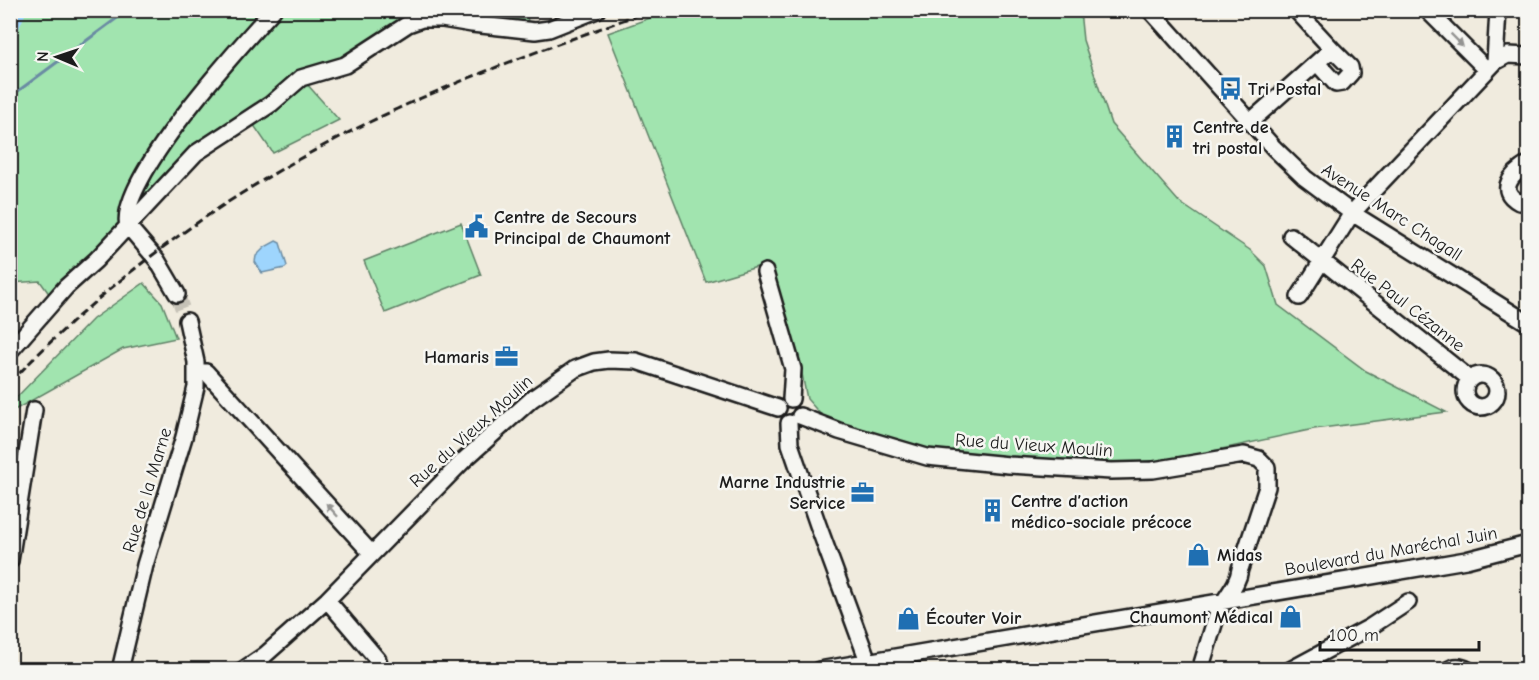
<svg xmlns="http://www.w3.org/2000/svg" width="1539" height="680" font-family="'Comic Neue',sans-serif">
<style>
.green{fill:#a1e4af;stroke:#5e8066;stroke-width:1.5}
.water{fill:#9ed5fd;stroke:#6a8ba3;stroke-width:1.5}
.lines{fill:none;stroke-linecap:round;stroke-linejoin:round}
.stream{stroke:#6a8ba3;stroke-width:3}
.river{stroke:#9ed5fd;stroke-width:20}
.minor-tunnel{stroke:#c6c2b7;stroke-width:15;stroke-dasharray:15 8;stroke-linecap:butt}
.minor-casing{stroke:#1c1c1c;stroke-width:20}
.minor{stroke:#f6f6f2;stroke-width:15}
.rail{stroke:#1c1c1c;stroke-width:3;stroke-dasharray:9 4.5;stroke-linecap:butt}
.oneway{fill:#949492}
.labels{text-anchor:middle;stroke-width:5;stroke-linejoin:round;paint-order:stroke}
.poi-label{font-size:18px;font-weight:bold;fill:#1c1c1c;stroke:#f6f6f2;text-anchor:start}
.street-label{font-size:18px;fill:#1c1c1c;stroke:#f6f6f2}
</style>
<rect width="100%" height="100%" fill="#f0ebde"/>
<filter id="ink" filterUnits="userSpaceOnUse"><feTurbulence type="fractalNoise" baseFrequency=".0167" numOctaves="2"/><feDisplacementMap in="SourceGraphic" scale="12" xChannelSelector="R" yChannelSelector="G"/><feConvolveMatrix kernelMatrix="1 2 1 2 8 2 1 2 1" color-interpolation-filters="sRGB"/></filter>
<g filter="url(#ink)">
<!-- green -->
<path class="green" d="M527,10l1,14 -110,-13 -73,49 -48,12 -32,30 -153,130 -62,63 -10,-14 -29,2 -1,-272z
M672,10l408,1 3,29 28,84 68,78 71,48 16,16 12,39 88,66 80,41 -132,17 -152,33 -96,3 -142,-16 -101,-32 -16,-18 -9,-45 -31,-90 -61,18 -98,-249z
M306,83l33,37 -66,33 -20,-29z
M461,223l20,52 -96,38 -21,-52z
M144,283l18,20 14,35 -53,11 -112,63v-9l82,-84z"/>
<!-- water -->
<path class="water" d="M276,241l4,2 7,23 -2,2 -23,5 -7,-11 1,-6 9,-9z"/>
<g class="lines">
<!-- stream -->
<path class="stream" d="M10,97l118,-87"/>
<!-- river -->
<path class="river" d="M10,24l6,-14"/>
<!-- minor-tunnel -->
<path class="minor-tunnel" d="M177,294l10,27"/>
<defs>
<path id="minor" d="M1150,10l124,138 31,30 47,35 176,110
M1427,10l60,60
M1495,62l3,-52
M1317,63l19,21 6,-1 9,-10 -1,-6 -18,-18
M1250,122l82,-73 -36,-39
M1528,164c-15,9 -32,26 -9,38l9,-2
M128,226c-13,-43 114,-182 145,-216
M128,226l29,34 20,34
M1291,236l179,143
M765,272l28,97 -2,30
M1299,297l53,-84 143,-151 13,-7 20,1
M10,351l56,-64 30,-27 100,-107 75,-49 30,-26 44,-13 63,-41 14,-5h20l30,5 63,7 14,-2 48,-19
M197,371l9,1 166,182
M1465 391a16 16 0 1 1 32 0a16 16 0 1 1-32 0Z
M800,416l39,15 88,26 82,8 102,6 42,-1 91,-15 15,4 8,8v20l-27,82c-2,18 -17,29 -23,46 -6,18 -11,36 -17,55
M789,423l1,21 28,81 50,136
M10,561l24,-151
M327,600l51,60 3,10
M120,670l25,-105 39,-128 12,-50v-25l-9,-41
M243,670l22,-15 62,-55 136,-139 69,-62 43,-30 19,-7 15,-2 27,1 142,47
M819,670l647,-110 62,-16
M1290,670l80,-43 38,-25
M1448,670c7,-5 13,-4 20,0"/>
</defs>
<!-- minor casing -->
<use href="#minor" class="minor-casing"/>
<!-- minor -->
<use href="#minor" class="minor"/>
<!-- rail -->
<path class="rail" d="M10,383c109,-116 244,-208 387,-274 82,-38 168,-67 253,-99"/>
</g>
<!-- one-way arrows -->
<defs><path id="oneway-solid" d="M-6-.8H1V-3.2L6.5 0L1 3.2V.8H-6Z" transform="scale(1.5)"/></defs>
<g class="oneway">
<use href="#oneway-solid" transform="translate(1457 40) rotate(45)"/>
<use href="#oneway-solid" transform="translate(332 510) rotate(-132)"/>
</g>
</g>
<!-- icons -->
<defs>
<symbol id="bus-bare" viewBox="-9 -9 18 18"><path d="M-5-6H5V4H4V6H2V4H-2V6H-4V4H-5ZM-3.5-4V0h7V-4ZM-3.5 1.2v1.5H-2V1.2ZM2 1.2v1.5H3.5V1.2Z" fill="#1f6fb2" stroke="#f6f6f2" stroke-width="2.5" paint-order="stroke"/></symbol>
<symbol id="building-bare" viewBox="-9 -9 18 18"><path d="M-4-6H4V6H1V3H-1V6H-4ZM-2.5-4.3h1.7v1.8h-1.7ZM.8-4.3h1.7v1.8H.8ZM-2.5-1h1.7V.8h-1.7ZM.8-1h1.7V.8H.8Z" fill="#1f6fb2" stroke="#f6f6f2" stroke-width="2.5" paint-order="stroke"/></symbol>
<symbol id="civic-bare" viewBox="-9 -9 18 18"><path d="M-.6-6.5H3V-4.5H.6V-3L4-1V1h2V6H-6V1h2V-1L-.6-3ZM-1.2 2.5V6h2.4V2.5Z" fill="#1f6fb2" stroke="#f6f6f2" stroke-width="2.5" paint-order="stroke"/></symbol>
<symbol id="office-bare" viewBox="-9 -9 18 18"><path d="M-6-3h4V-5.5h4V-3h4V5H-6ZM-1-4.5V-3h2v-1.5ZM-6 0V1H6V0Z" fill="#1f6fb2" stroke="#f6f6f2" stroke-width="2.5" paint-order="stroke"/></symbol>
<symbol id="shop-bare" viewBox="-9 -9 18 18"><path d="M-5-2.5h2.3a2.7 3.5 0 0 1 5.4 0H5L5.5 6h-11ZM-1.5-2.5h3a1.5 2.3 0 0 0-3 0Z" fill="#1f6fb2" stroke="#f6f6f2" stroke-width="2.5" paint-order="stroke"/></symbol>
</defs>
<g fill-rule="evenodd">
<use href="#bus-bare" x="1214" y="72" width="33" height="33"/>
<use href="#building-bare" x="1158" y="120" width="33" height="33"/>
<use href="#civic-bare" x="460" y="210" width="33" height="33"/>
<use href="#office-bare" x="490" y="340" width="33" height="33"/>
<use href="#office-bare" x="846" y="476" width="33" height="33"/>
<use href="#building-bare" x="976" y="494" width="33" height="33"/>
<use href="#shop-bare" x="1182" y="538" width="33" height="33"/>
<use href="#shop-bare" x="1274" y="600" width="33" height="33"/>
<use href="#shop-bare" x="892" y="602" width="33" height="33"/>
</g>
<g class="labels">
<!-- poi labels -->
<g class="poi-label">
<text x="1248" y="95">Tri Postal</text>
<text x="1193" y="133">Centre de<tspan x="1193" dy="21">tri postal</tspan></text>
<text x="494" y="223">Centre de Secours<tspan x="494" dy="21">Principal de Chaumont</tspan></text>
<text x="489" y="363" text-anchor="end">Hamaris</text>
<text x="845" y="488" text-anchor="end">Marne Industrie<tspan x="845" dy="21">Service</tspan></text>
<text x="1011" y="507">Centre d’action<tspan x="1011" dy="21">médico-sociale précoce</tspan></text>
<text x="1217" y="561">Midas</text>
<text x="1273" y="623" text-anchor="end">Chaumont Médical</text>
<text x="926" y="624">Écouter Voir</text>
</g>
<!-- street labels -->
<g class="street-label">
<text transform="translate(1392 212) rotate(33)" y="6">Avenue Marc Chagall</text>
<text transform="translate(1408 305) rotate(38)" y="6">Rue Paul Cézanne</text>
<text transform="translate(471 431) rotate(-42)" y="6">Rue du Vieux Moulin</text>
<text transform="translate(1034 445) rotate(4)" y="6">Rue du Vieux Moulin</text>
<text transform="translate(147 490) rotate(-73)" y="6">Rue de la Marne</text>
<text transform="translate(1391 551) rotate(-10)" y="6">Boulevard du Maréchal Juin</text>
</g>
</g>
<!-- margin -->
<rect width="1539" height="680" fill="none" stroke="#f6f6f2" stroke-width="36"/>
<rect x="18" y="18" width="1503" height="644" fill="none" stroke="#1c1c1c" stroke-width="2" filter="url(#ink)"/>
<!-- north arrow -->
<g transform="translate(57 57) rotate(272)" stroke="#f6f6f2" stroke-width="4.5" paint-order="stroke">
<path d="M0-4.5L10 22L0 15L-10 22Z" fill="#1c1c1c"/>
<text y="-9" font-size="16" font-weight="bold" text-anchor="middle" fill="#1c1c1c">N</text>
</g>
<!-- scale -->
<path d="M1320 641v9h159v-9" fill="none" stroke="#1c1c1c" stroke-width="3"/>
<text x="1329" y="641" font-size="18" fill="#1c1c1c" stroke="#f6f6f2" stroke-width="4.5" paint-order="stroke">100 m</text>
</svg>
